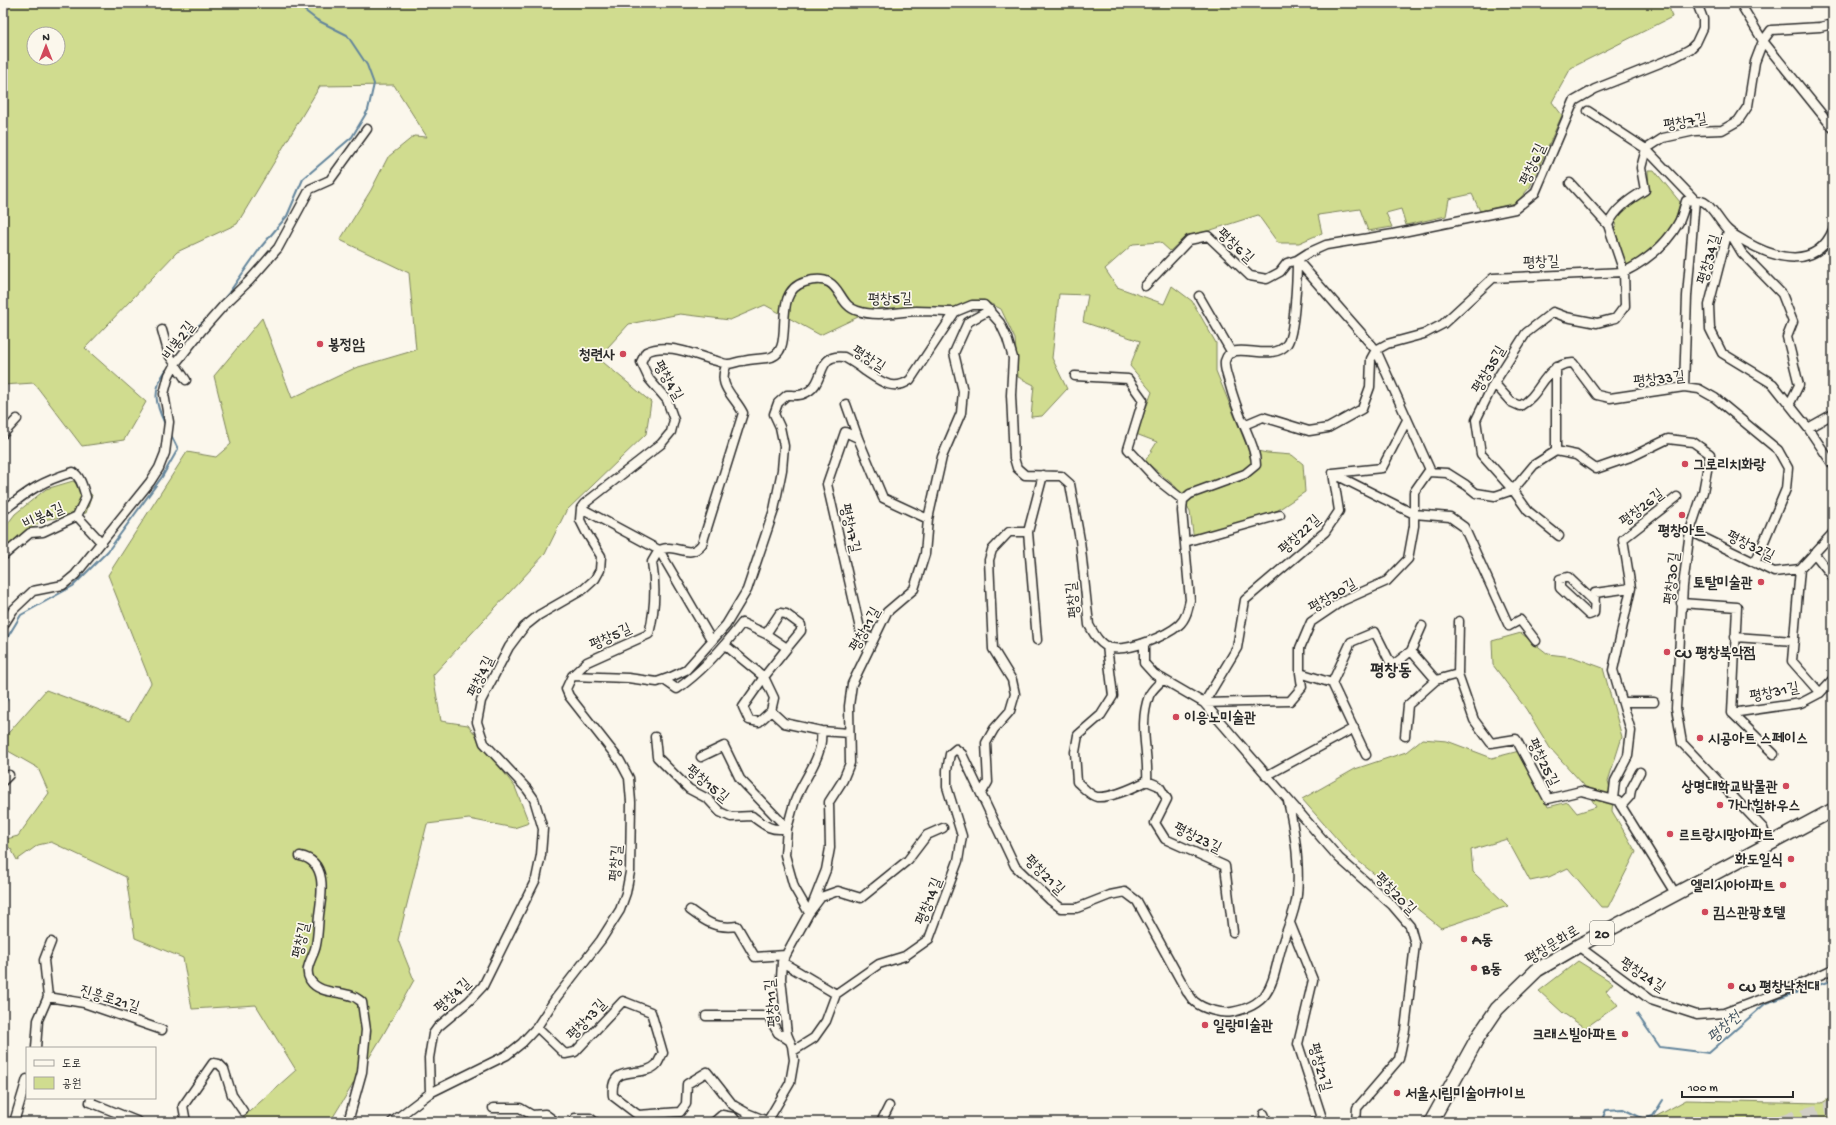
<svg xmlns="http://www.w3.org/2000/svg" width="1836" height="1125" font-family="'Gochi Hand','Poor Story',sans-serif">
<style>
.green{fill:#d0dc8f;stroke:#7e845d;fill-rule:evenodd}
.lines{fill:none;stroke-linecap:round;stroke-linejoin:round}
.stream{stroke:#63859c;stroke-width:2}
.highway-tunnel{stroke:#d1cec5;stroke-width:15;stroke-dasharray:15 8;stroke-linecap:butt}
.street-casing{stroke:#2b2b2b;stroke-width:11}
.primary-casing{stroke:#2b2b2b;stroke-width:16}
.street{stroke:#fbf7ec;stroke-width:8}
.primary{stroke:#fbf7ec;stroke-width:13}
.poi-dot{fill:#d1495b;stroke:#fbf7ec;stroke-width:1.5}
.labels{text-anchor:middle;stroke-width:3.5;stroke-linejoin:round;paint-order:stroke}
.shield{fill:#fbf7ec;stroke:#696865;stroke-width:1}
.shield-label{font-size:14px;font-weight:bold;fill:#2b2b2b}
.street-label{font-size:15px;fill:#2b2b2b;stroke:#fbf7ec}
.poi-label{font-size:15px;font-weight:bold;fill:#2b2b2b;stroke:#fbf7ec;text-anchor:start}
.water-label{font-size:16px;font-style:italic;fill:#475864;stroke:#fbf7ec}
.quarter-label{font-size:17px;font-weight:bold;fill:#2b2b2b;stroke:#fbf7ec}
</style>
<rect width="100%" height="100%" fill="#fbf7ec"/>
<filter id="ink" filterUnits="userSpaceOnUse"><feTurbulence type="fractalNoise" baseFrequency=".025" numOctaves="2"/><feDisplacementMap in="SourceGraphic" scale="8" xChannelSelector="R" yChannelSelector="G"/><feConvolveMatrix kernelMatrix="1 2 1 2 8 2 1 2 1" color-interpolation-filters="sRGB"/></filter>
<g filter="url(#ink)">
<!-- green -->
<path class="green" d="M3,3h1665l4,14 -101,51 -19,34 10,13 -32,72 -14,16 -36,8 -8,-17 -23,5 -3,17 -40,9 -5,-16 -15,4 6,14 -24,4 -8,-22 -42,6 4,18 -23,10h-21l-20,-28 -75,24 -13,12 -10,-9 -27,2 -28,25 12,18 47,17 8,-18 20,15 24,42v28l32,78 19,4 25,2 11,9 2,28 -27,18 -84,30 -4,-28 -14,-25 -31,-26 12,-19 -21,-8 16,-42 -22,-26 10,-25 -57,-19 5,-27 -29,-1 -7,64 15,31 -25,27 -11,1 3,-32 -16,-8 -3,-38 -14,-30 -12,-6 -27,3 -5,4 -80,-2 -57,27 -55,-30 -35,15 -50,-6 -51,10 -31,34 53,44 -5,32 -80,77 -21,43 -112,121 8,46 27,4 47,62 14,36 -15,5 -45,-9 -42,5 -29,116 16,40 -31,55 -53,87h-89v-3l55,-49 -40,-65 -64,4 -9,-51 -48,-20 -9,-61 -75,-35 -13,3 -21,15 -6,-11 -8,-7v-2l15,-4 31,-43 -11,-25 -35,-20v-9l43,-49 83,31 22,-38 -43,-108 79,-123 29,5 15,-13 -17,-68 48,-58 30,80 63,-30 61,-18 -7,-77 -69,-33 31,-50 17,-33 26,-21 13,1 -33,-52 -74,1 -83,138 -60,28 -92,96 61,54 -22,38 -42,6 -48,-63 -31,2zM34,34h24v24h-24z
M1648,170h6l26,32c-2,6 -3,14 -6,21 -8,19 -30,33 -47,44l-11,-31 -1,-17 17,-17 17,-11z
M73,481l19,14 -6,18 -43,7 -40,29v-19l12,-16 31,-25z
M1521,633l27,21 25,3 30,11 19,69 -14,44 5,18 -1,12 24,41 -28,55h-7l-33,-39 -19,9 -19,4 -23,-42 -36,11 2,22 35,34 -67,22 -89,-72 -50,-57 53,-30 51,-17 16,-13 25,2 45,17 31,-8 25,57 20,-5 9,11 19,-6 -13,-23 -33,-36 -24,-39 -33,-44 -1,-24z
M1578,961l35,22 -7,8 12,14 -33,23 -22,-15 -24,-22z
M1833,1096v26h-187l40,-22 136,3z"/>
<g class="lines">
<!-- stream -->
<path class="stream" d="M190,332l17,-13 21,-25 33,-47 26,-31 16,-37 49,-42 16,-27 6,-26 -7,-19 -20,-30 -30,-15 -22,-17
M165,424c-10,-21 -13,-34 1,-54
M3,708l4,-9 -3,-56 17,-28 52,-29 35,-35 54,-74 16,-28 -7,-14
M1637,1014l23,33 49,6 57,-50 67,-23
M1519,1122l13,-2 7,2
M1601,1122l5,-12 17,-1 21,10 9,-3 10,-16"/>
<!-- highway-tunnel -->
<path class="highway-tunnel" d="M1781,1122l52,-14"/>
<defs>
<path id="street" d="M1740,3l23,38 70,87
M1588,111l58,38 49,51 -8,96 -3,91
M1608,225c7,-16 22,-26 37,-35l-4,-22 5,-19 17,-11 32,-7 27,-1 16,-9 10,-15 7,-44 8,-21 8,-11 49,-3 13,-3
M1728,231l-19,74 1,24 12,24 51,31 35,44 25,37
M1730,233l12,20 40,41 11,28 -6,15 12,48 -9,18
M1145,286l44,-46 19,-4 42,40 17,3 13,-7 7,-9 10,-3 79,90 55,122
M1199,296l33,57
M162,330l7,25 17,25
M1556,367v84
M1075,376l53,3 15,21 -15,49 27,29 28,22
M1494,383l17,19 9,4c23,-12 23,-42 53,-43l24,32 13,3 74,-11 15,2 16,9 63,52 10,18 -2,21 -31,74
M846,404l12,34
M1244,425l19,-8 46,14 19,-3 34,-19 8,-22 1,-28 5,-9 11,-6 37,-10 19,-10 50,-46 131,-6c22,-11 43,-28 55,-50 3,-6 5,-14 7,-21 5,-1 12,-2 18,1 9,5 16,21 24,28 5,5 12,8 18,12 30,17 70,28 87,-12
M1808,428l25,-14
M3,434l14,-15
M1334,474l80,40 36,3 14,10 45,99 11,-6 16,21
M581,508l78,42 53,91
M3,511c25,-20 39,-30 70,-39 8,5 10,16 13,25l-9,19 -34,16 -13,1 -27,23
M77,516l24,26
M1690,531l84,41 26,-3 33,-36
M1028,532h-19l-17,18 -3,10 4,89 19,31 3,14 -5,17 -16,18 -8,14 2,39 -7,12 34,72 35,34 11,8h16l33,-13 15,-3 12,9 50,91c3,3 5,8 8,10 8,7 27,12 37,10 43,-8 40,-34 50,-67 5,-17 13,-32 15,-50 3,-31 -2,-63 -9,-94
M1559,536l-31,-25 -15,-21 -32,-36 -5,-34 17,-35 33,-52 27,-21 13,5 31,6 19,-5 9,-12 -1,-34 -16,-47 -38,-42
M1185,542l95,-27
M1814,553l19,24
M1800,569l-8,92 28,32
M1595,603l-27,-26 -8,2v9l29,27 5,-2 1,-20 36,-5
M1681,603l56,4 -5,106 42,41
M3,626l10,-16 20,-19 30,-6 12,-10 75,-93 9,-14 6,-15 4,-31 -5,-28 5,-19 6,-11 27,-34 23,-26 24,-23 29,-33 32,-59 20,-9 37,-51
M1735,637l59,4
M873,639l-12,-6 -34,-149 18,-52 13,6 25,60 45,21
M1037,640l-9,-108 15,-57
M1144,643v20l10,11 50,29 135,155 53,47 18,21 5,18 -10,86 -6,29 -42,49 -1,14
M725,645l39,32 10,21 -3,13 -12,11 -10,-2 -6,-13 21,-30 23,-29
M1107,646l6,50 -12,19 -23,20 -3,17 2,30c5,4 13,14 20,15 14,1 38,-10 50,-16 2,-30 -9,-55 2,-85 2,-6 10,-12 14,-17
M1411,651l11,-25
M1300,673l32,10 34,72
M1458,674l1,-53
M572,676l15,-14 62,-28c6,-24 7,-48 3,-72l7,-12c3,-1 7,-2 10,-2 13,0 22,10 33,-4l41,-131c-9,-18 -27,-27 -16,-49
M664,680l13,9c26,-18 46,-41 65,-66l24,11 21,14 14,-17v-6l-15,-11 -6,-1 -14,21
M1332,683l19,-41 24,-10 17,34 19,-15 25,29 22,-6 16,46 17,23 25,-4 32,60 33,-8 37,10 57,92
M1623,702h31
M1204,703l86,-2 12,-14 -2,-14v-25l11,-26 31,-21 45,-20 21,-22 6,-33v-34l14,-20 19,1 19,12 10,8 19,3 18,-6 21,-25 22,-14 20,4 20,14 37,-13 35,-17 25,3 17,12 -7,38 -13,39 -7,55 -7,122 6,35 81,85 5,15
M1204,703l33,-55 8,-48 80,-68 14,-21 -6,-38 49,-5 25,-48
M771,711l13,12 37,8 28,2
M1732,713l69,-10 19,-10 13,-14
M1405,736l3,-31 28,-25
M655,737l2,20 32,32 19,10 12,13 11,5 21,-1c12,9 20,16 35,12 3,-9 5,-19 8,-27 9,-24 29,-44 26,-70
M701,757l23,-11 16,33 47,49 -2,27 9,32 15,26 12,-16 17,-6 23,7 47,-38 19,-25 16,-7
M1266,776l88,-48
M3,781l6,-6
M1147,781l12,5 8,13 -12,24 10,16 60,27 8,66
M1613,799l2,-18 13,-25 3,-25 -18,-61 18,-82 -8,-49 54,-42
M1621,806l9,-10 1,-7 9,-17
M300,856c28,5 22,39 19,59 -1,10 -1,21 -3,30 -2,12 -13,23 -6,35 9,14 29,11 42,16 4,1 7,4 10,6l4,28 -4,42 -14,50
M690,910c16,12 26,19 47,16l18,31 31,-2
M1290,923l23,57 -15,64 24,74 -9,4
M1578,946l73,54 46,15 27,-2 77,-29 32,-15
M782,962l54,32
M48,997l-4,-37 7,-18
M706,1016h62l10,17 12,8
M537,1027l28,27 10,-2 48,-51 28,11 12,41c-2,3 -4,8 -6,11 -14,16 -48,-3 -44,32l25,19 42,-3 6,-8 1,-20 20,-12 26,33 14,8 20,8
M36,1048l2,-28 10,-23 36,6 78,27
M793,1051l21,-13 12,-17 10,-27 43,-30 26,-8 24,-17 29,-78 4,-25 -15,-49v-17l3,-16 6,-5 6,5 19,40
M430,1093l-1,-35 4,-24 5,-7 31,-26 14,-15 53,-107 5,-24 2,-26 -9,-30 -7,-10 -43,-46 -7,-21 4,-21 28,-54 15,-20 15,-12 45,-26 11,-10 5,-9 1,-14 -15,-24 -6,-12 1,-12 3,-4 77,-60 10,-12 3,-12 -7,-20 -18,-21 -8,-17 5,-10c21,-10 46,2 67,8 5,1 10,4 15,4 5,0 10,-3 15,-3 8,-2 16,-2 24,-3 33,-4 0,-65 38,-76 38,-11 30,23 53,29 18,6 39,1 58,0 13,0 26,1 39,1
M91,1098l-1,4 49,20
M493,1108h27l12,7 13,-1 11,8
M1264,1114l3,8
M14,1122l13,-43
M186,1122l-3,-16 30,-43 6,1 5,5 8,26 11,16
M392,1122l38,-29 77,-38 15,-12 15,-16 19,-29 45,-58 19,-30 6,-17 4,-21 1,-70 -2,-24 -9,-17 -51,-65 -3,-7 6,-13 56,2 29,4 14,-5 15,-7 40,-45 21,-35 27,-80 8,-40 2,-24 -4,-19 -6,-13 4,-11 9,-8c5,0 12,1 16,-1 25,-9 11,-41 41,-37 7,4 15,9 21,14 15,10 28,21 45,9l45,-68 17,-7h12l16,18 7,15 6,20 -2,37 3,63 3,10 8,7 36,1 9,8 10,56 9,85c5,9 12,22 23,23 18,3 54,-12 67,-23 7,-6 9,-16 11,-25l-8,-89 1,-11 7,-6 55,-20 11,-9c0,-14 -7,-27 -12,-40 -6,-14 -11,-28 -15,-43 -2,-7 -5,-14 -4,-21 6,-24 46,4 62,-17 8,-10 10,-70 10,-84l11,-7 18,-8 67,-11 122,-25 20,-16 39,-92 21,-12 80,-32 15,-8 6,-6 7,-15v-9l-6,-16
M573,1122l2,-4h15l5,4
M714,1122l8,-7 11,2 4,5
M767,1122l23,-39 4,-23 -2,-14 -5,-12 -6,-56 1,-16 27,-49 17,-43 4,-22 -1,-46 14,-22 7,-17 -1,-57 3,-22 35,-72 27,-23 11,-35 3,-35 14,-62 19,-44 2,-22 -9,-38 14,-31 22,-12
M881,1122l8,-16"/>
<path id="primary" d="M1431,1122l47,-85 19,-28 40,-39 41,-24 255,-136"/>
</defs>
<!-- street casing -->
<use href="#street" class="street-casing"/>
<!-- primary casing -->
<use href="#primary" class="primary-casing"/>
<!-- street -->
<use href="#street" class="street"/>
<!-- primary -->
<use href="#primary" class="primary"/>
</g>
</g>
<!-- markers -->
<g class="poi-dot">
<circle cx="320" cy="344" r="4"/>
<circle cx="623" cy="354" r="4"/>
<circle cx="1685" cy="464" r="4"/>
<circle cx="1682" cy="515" r="4"/>
<circle cx="1761" cy="582" r="4"/>
<circle cx="1667" cy="652" r="4"/>
<circle cx="1176" cy="717" r="4"/>
<circle cx="1700" cy="738" r="4"/>
<circle cx="1786" cy="786" r="4"/>
<circle cx="1720" cy="805" r="4"/>
<circle cx="1670" cy="834" r="4"/>
<circle cx="1791" cy="859" r="4"/>
<circle cx="1783" cy="885" r="4"/>
<circle cx="1705" cy="912" r="4"/>
<circle cx="1464" cy="939" r="4"/>
<circle cx="1474" cy="968" r="4"/>
<circle cx="1731" cy="986" r="4"/>
<circle cx="1205" cy="1025" r="4"/>
<circle cx="1625" cy="1034" r="4"/>
<circle cx="1397" cy="1093" r="4"/>
</g>
<g class="labels">
<!-- shield labels -->
<rect class="shield" x="1590" y="921" width="24" height="24" rx="3"/>
<g class="shield-label">
<text x="1602" y="938">20</text>
</g>
<!-- street labels -->
<g class="street-label">
<text transform="translate(1685 121) rotate(-10)" y="5">평창7길</text>
<text transform="translate(1532 164) rotate(-66)" y="5">평창6길</text>
<text transform="translate(1236 245) rotate(42)" y="5">평창6길</text>
<text transform="translate(1708 259) rotate(-74)" y="5">평창34길</text>
<text transform="translate(1541 261) rotate(-3)" y="5">평창길</text>
<text transform="translate(890 298) rotate(-1)" y="5">평창5길</text>
<text transform="translate(178 340) rotate(-53)" y="5">비봉2길</text>
<text transform="translate(869 358) rotate(32)" y="5">평창길</text>
<text transform="translate(1488 369) rotate(-60)" y="5">평창35길</text>
<text transform="translate(1659 378) rotate(-6)" y="5">평창33길</text>
<text transform="translate(669 380) rotate(59)" y="5">평창4길</text>
<text transform="translate(1641 507) rotate(-38)" y="5">평창26길</text>
<text transform="translate(43 515) rotate(-24)" y="5">비봉4길</text>
<text transform="translate(851 528) rotate(77)" y="5">평창17길</text>
<text transform="translate(1299 534) rotate(-43)" y="5">평창22길</text>
<text transform="translate(1751 545) rotate(26)" y="5">평창32길</text>
<text transform="translate(1671 578) rotate(-84)" y="5">평창30길</text>
<text transform="translate(1332 595) rotate(-31)" y="5">평창30길</text>
<text transform="translate(1072 600) rotate(-96)" y="5">평창길</text>
<text transform="translate(864 629) rotate(-61)" y="5">평창11길</text>
<text transform="translate(610 636) rotate(-25)" y="5">평창5길</text>
<text transform="translate(480 676) rotate(-65)" y="5">평창4길</text>
<text transform="translate(1774 691) rotate(-11)" y="5">평창31길</text>
<text transform="translate(1544 762) rotate(63)" y="5">평창25길</text>
<text transform="translate(708 783) rotate(39)" y="5">평창15길</text>
<text transform="translate(1198 837) rotate(26)" y="5">평창23길</text>
<text transform="translate(615 863) rotate(-86)" y="5">평창길</text>
<text transform="translate(1045 874) rotate(44)" y="5">평창21길</text>
<text transform="translate(1396 893) rotate(45)" y="5">평창20길</text>
<text transform="translate(928 901) rotate(-69)" y="5">평창14길</text>
<text transform="translate(300 940) rotate(-78)" y="5">평창길</text>
<text transform="translate(1552 944) rotate(-32)" y="5">평창문화로</text>
<text transform="translate(1643 974) rotate(33)" y="5">평창24길</text>
<text transform="translate(452 995) rotate(-43)" y="5">평창4길</text>
<text transform="translate(110 998) rotate(17)" y="5">진흥로21길</text>
<text transform="translate(771 1003) rotate(-95)" y="5">평창11길</text>
<text transform="translate(586 1019) rotate(-47)" y="5">평창13길</text>
<text transform="translate(1321 1067) rotate(74)" y="5">평창21길</text>
</g>
<!-- poi labels -->
<g class="poi-label">
<text x="328" y="349">봉정암</text>
<text x="615" y="359" text-anchor="end">청련사</text>
<text x="1693" y="469">그로리치화랑</text>
<text x="1682" y="535" text-anchor="middle">평창아트</text>
<text x="1753" y="587" text-anchor="end">토탈미술관</text>
<text x="1675" y="657">CU 평창북악점</text>
<text x="1184" y="722">이응노미술관</text>
<text x="1708" y="743">시공아트 스페이스</text>
<text x="1778" y="791" text-anchor="end">상명대학교박물관</text>
<text x="1728" y="810">가나힐하우스</text>
<text x="1678" y="839">르트랑시망아파트</text>
<text x="1783" y="864" text-anchor="end">화도일식</text>
<text x="1775" y="890" text-anchor="end">엘리시아아파트</text>
<text x="1713" y="917">킴스관광호텔</text>
<text x="1472" y="944">A동</text>
<text x="1482" y="973">B동</text>
<text x="1739" y="991">CU 평창낙천대</text>
<text x="1213" y="1030">일랑미술관</text>
<text x="1617" y="1039" text-anchor="end">크래스빌아파트</text>
<text x="1405" y="1098">서울시립미술아카이브</text>
</g>
<!-- water labels -->
<g class="water-label">
<text transform="translate(1723 1026) rotate(-42)" y="6">평창천</text>
</g>
<!-- quarter labels -->
<g class="quarter-label">
<text x="1391" y="675">평창동</text>
</g>
</g>
<!-- margin -->
<rect width="1836" height="1125" fill="none" stroke="#fbf7ec" stroke-width="16"/>
<rect x="8" y="8" width="1820" height="1109" fill="none" stroke="#2b2b2b" stroke-width="1.5" filter="url(#ink)"/>
<!-- legend -->
<rect x="26" y="1047" width="130" height="52" fill="#fbf7ec" stroke="#a8a59f"/>
<rect x="34" y="1060" width="20" height="6" fill="#fbf7ec" stroke="#a8a59f"/>
<text x="62" y="1067" font-size="12" fill="#2b2b2b">도로</text>
<rect x="34" y="1077" width="20" height="12" fill="#d0dc8f" stroke="#a8a59f"/>
<text x="62" y="1087" font-size="12" fill="#2b2b2b">공원</text>
<!-- north arrow -->
<g transform="translate(46 46)"><circle r="19" fill="#fbf7ec" stroke="#a8a59f"/>
<path d="M0-3L7 15L0 10L-7 15Z" fill="#d1495b"/>
<text y="-6" font-size="11" font-weight="bold" text-anchor="middle" fill="#2b2b2b">N</text>
</g>
<!-- scale -->
<path d="M1682 1091v6h111v-6" fill="none" stroke="#2b2b2b" stroke-width="2"/>
<text x="1688" y="1091" font-size="12" fill="#2b2b2b" stroke="#fbf7ec" stroke-width="3" paint-order="stroke">100 m</text>
</svg>
